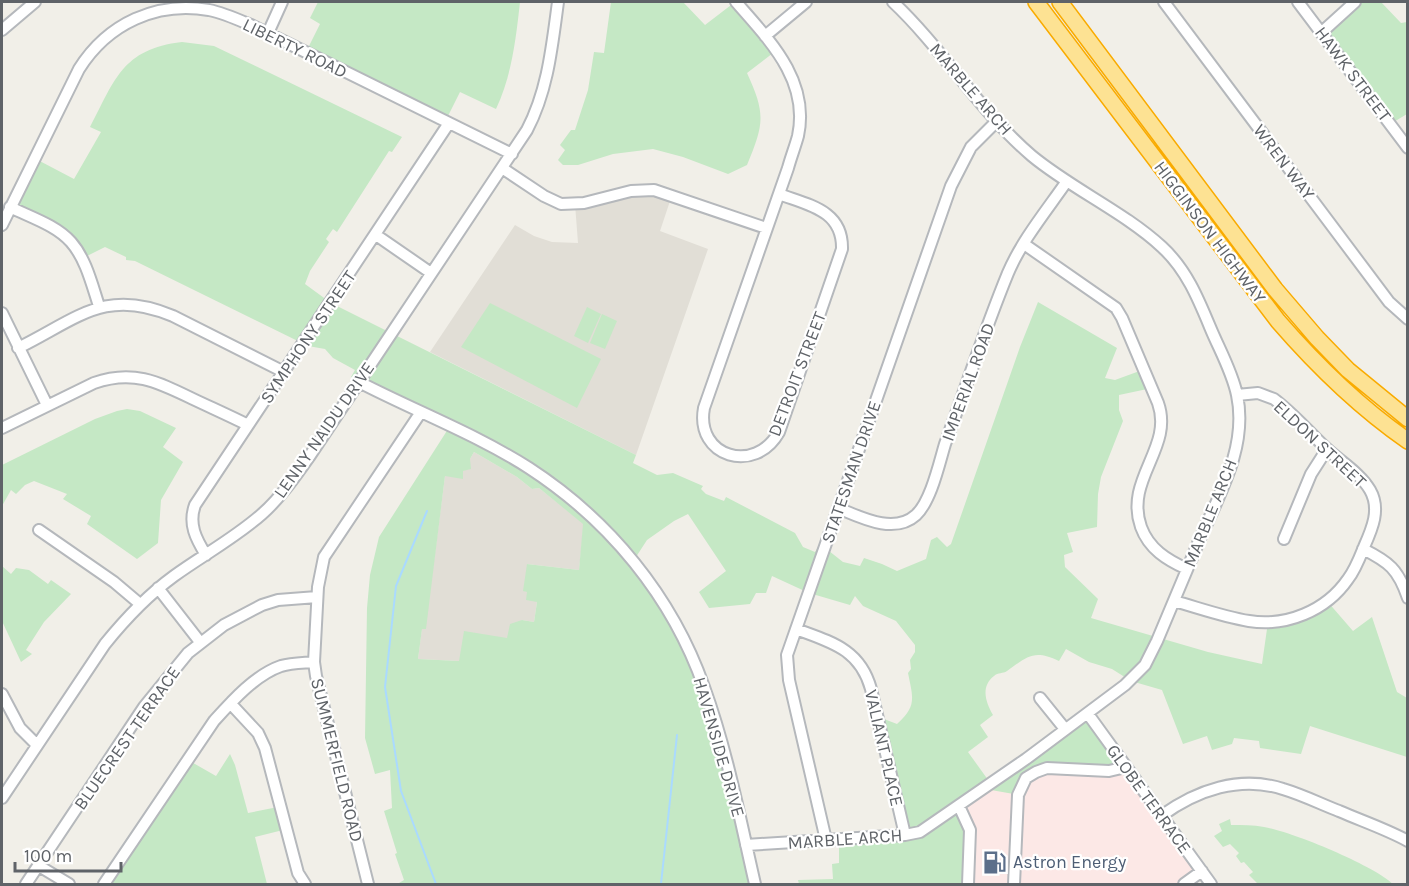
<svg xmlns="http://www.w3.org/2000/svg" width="1409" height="886" font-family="Karla,sans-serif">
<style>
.education{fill:#e1ded6}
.medical{fill:#fce8e6}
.green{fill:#c5e8c5;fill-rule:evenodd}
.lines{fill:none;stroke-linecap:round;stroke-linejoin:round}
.stream{stroke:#aadaff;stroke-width:2}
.minor-casing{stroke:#b5b8bc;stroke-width:14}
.highway-casing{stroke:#f9ab00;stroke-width:18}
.minor{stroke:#fff;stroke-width:10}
.highway{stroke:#fde293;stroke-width:15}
.labels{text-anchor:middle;stroke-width:4.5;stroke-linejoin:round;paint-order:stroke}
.street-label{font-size:18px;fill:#5f6368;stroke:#fff}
.service-label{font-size:18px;fill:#4e5e75;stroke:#fff;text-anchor:start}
</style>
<rect width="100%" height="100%" fill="#f1efe8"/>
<!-- education -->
<path class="education" d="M609,195h63l-12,36 48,18 -72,206 -206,-103 85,-127 19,11 18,6 26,1 -3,-39z
M474,452l43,25 15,12 7,-1 45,36 -5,46 -52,-6v28l10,10 -3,20 -12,-2 -14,18 -48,23 -42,-2 4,-31 3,1 20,-153 18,-5z"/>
<!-- medical -->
<path class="medical" d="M1126,767l76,104 -18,13h-216l-9,-78 32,-22h32l19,-14z"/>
<!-- green -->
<path class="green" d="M318,2h202c-4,36 -8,73 -24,107l-36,-17 -12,24 2,7 -144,-71 14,-28 -10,-6z
M611,2h72l22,23 30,-23 42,48 -30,23c19,41 17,51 0,92l-19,9 -45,-17 -30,-8 -40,5 -35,11h-15l-5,-5 7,-10 -5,-5 11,-15h4l13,-40 6,-38 10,1z
M1357,2h24l20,21 6,-1v92l-15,9 -68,-91z
M182,42l32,4 188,91 -10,15 -3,-1 -52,81 -4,-3 -7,10 3,3 -19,29 -5,13 26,19 30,15 275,137 -3,8 24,12 16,-2 30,13 -2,3 5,5 18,7 2,-4 69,36 8,14 12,5 3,-5 11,4 14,11 17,4 4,-8 18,6 15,7 29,-12 5,-19 6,-3 10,10 4,-3 69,-197 18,-45 79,46 -12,30 10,2 30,-11 7,19 -33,7v15l4,11 -22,56 -3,17 -1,33 -30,6 6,19 -9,3 1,12 33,32 -7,19 117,34 54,12 6,-42 59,-21 26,30 19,-14 25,75 10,6v59l-97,-31 -9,28 -41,-6 -1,-7 -25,-3 -2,6 -20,6 -5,-14 -24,8 -21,-54 -31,-9 -19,-12 -23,-7 -23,-13 -7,12c-25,-12 -31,-5 -52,10 -4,3 -9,1 -13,5 -14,11 -8,27 -1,39l-13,10 8,12 -20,15 23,32 97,-70 38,53 -72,2 -23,6 -12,20 -28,-5v-5l-32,21 7,11 2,67h-169l-1,-4 35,-1 -1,-15 7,-1v-24l66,-4 -28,-115 7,-1 13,5c20,-18 16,-26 11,-51l3,-4 -1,-9 5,-8v-7l-19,-24 -33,-15 -8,-10 -5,9 -41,-12 -37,-17 -6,17h-10l-6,11 -41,4 -10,-16 27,-21 -38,-57 -14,7 -27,19 -13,20 63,108 58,216h-355l-1,-1 5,-3 -9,-26 2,-1 -13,-42 8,-3 -2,-38 -15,4 -10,-36 2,-130 3,-33 9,-38 71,-111 -99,-49 4,-7 -22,-12 -8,-9 -17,-3 -173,-85 -9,-1v-3l-21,-10 -22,11 -12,-17 -61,-34 24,-49 40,21 27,-47 -11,-5c25,-47 32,-78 92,-85zM474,452l43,25 15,12 7,-1 44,36 -4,46 -52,-6 -4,27 4,1 -1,8 11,2 -3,20 -12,-2 -12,4 -3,14 -43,-7 -5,30 -41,-2 4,-30h4l19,-153 18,3v-8l8,-2 -1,-10z
M490,303l111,56 -24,49 -116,-61z
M587,307l14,7 -13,29 -14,-7z
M602,314l15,7 -12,28 -15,-6z
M127,409l13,2 36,17 -13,19 20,15 -22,38 -3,43 -21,16 -50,-35 4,-8 -28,-17 4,-5 -33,-13 -9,4 -9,9 -5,-4 -9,16v-41l93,-46 22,-8z
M2,566l9,8 5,-6 13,2 19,14 3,-4 20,14 -27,28 -18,28 6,4 -11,8 -19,-41z
M230,754l5,11 13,48 30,-6 5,23 -28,7 12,47h-163l84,-124 28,16z
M1230,819l1,6c12,0 22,0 33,2 27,4 111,39 129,57h-135l-9,-9 4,-3 -9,-10 -3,1 -5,-7 3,-3 -9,-9 -7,3 -9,-11 8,-5 -3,-7z"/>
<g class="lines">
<!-- stream -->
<path class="stream" d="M427,511l-31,75 -11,101 16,104 35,93
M661,884l16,-149"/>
<defs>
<path id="minor" d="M736,2c33,38 74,78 62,134 -3,11 -7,21 -10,32l-84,240c-9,49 51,67 75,24l63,-183c1,-39 -34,-44 -63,-55
M1164,2l225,300 19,17
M1298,2l110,146
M2,30l33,-28
M1322,32l33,-30
M268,33l14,-31
M765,36l41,-34
M502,168l42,28 17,8 23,-1 47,-12 23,-1 112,38
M10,207c20,10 46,18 61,35 15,17 21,43 28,64
M2,225l77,-156c29,-46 78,-68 130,-59 15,3 30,10 44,16l259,128
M376,235l55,38
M1024,244l92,64 6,10 36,85c16,45 -34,76 -17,124 8,22 26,33 46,42
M2,313l45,92
M18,348c59,-29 87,-61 155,-32l111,56
M359,382c56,29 117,52 170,86 80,52 143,128 175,219 23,63 36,132 51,197
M2,428l92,-45c39,-14 64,-1 99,16 19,9 37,17 55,26
M838,508c22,9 56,27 78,7 15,-14 23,-51 29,-71 21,-57 40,-115 63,-171 14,-33 39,-63 59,-92
M39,530l75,52 26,22
M1284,539l27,-65 16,-25
M1363,549c26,13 35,20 45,49
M206,555c-10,-16 -18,-31 -11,-50l254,-382
M158,588l42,54
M1174,601c25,7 50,16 75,20 37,6 77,-10 99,-42 7,-9 12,-22 16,-32 8,-18 17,-38 6,-57 -10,-17 -29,-28 -43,-41 -17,-16 -33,-35 -53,-50l-16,-6 -21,2
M796,629c35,13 64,20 75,60l34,146
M2,694l18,34 17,17
M1040,698l25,31
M231,704l27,29 7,15 33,125 7,11
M1088,714l123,170
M2,798l103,-154c21,-26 43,-49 69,-68 29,-21 61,-38 88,-62 18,-16 33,-37 47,-57l218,-327c21,-40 25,-84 31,-128
M959,806l11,24 -2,54
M1161,816c36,-26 79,-41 122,-27 20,6 38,15 56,22 23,10 47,18 69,30
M826,840l-37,-160 -2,-25 164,-469 20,-39 26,-26
M746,845l159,-10 15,-3 106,-73 99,-74 20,-20 12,-24c14,-33 28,-66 42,-100 20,-46 49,-94 38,-146 -5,-24 -18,-46 -27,-68 -12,-29 -24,-58 -48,-80 -38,-35 -90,-58 -130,-91 -53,-45 -89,-107 -139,-154
M39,866l30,18
M26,884l118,-177 44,-54 36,-28 38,-20 16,-5 39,-3
M104,884l110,-163c18,-20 41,-46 67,-55 10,-3 22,-3 33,-4
M368,884l-52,-208 -2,-14 4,-75 6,-30 97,-145
M1014,884l4,-89 8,-17 10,-6 11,-4 62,3 17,-4
M1184,884l18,-13"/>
<path id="highway" d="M1036,2l242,319c39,45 81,86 130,120
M1060,2l215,287 42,49 31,32 60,49"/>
</defs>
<!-- minor casing -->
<use href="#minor" class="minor-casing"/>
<!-- highway casing -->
<use href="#highway" class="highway-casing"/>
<!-- minor -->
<use href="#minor" class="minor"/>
<!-- highway -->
<use href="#highway" class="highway"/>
</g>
<!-- icons -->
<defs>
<symbol id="fuel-bare" viewBox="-9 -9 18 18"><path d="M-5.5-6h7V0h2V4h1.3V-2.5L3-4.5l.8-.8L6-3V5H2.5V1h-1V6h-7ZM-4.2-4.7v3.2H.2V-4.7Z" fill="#5c6f8a" stroke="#fff" stroke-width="2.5" paint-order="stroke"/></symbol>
</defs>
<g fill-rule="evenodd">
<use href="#fuel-bare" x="978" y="846" width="33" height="33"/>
</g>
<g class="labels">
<!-- street labels -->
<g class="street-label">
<text transform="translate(295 48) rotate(26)" y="6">LIBERTY ROAD</text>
<text transform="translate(1353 74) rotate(53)" y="6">HAWK STREET</text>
<text transform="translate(971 89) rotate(49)" y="6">MARBLE ARCH</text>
<text transform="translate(1284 162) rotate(53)" y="6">WREN WAY</text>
<text transform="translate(1210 232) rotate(53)" y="6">HIGGINSON HIGHWAY</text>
<text transform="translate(308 337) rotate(-56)" y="6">SYMPHONY STREET</text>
<text transform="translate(797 374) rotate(-69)" y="6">DETROIT STREET</text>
<text transform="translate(968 382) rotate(-70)" y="6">IMPERIAL ROAD</text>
<text transform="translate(324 430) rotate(-55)" y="6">LENNY NAIDU DRIVE</text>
<text transform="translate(1320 444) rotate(43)" y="6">ELDON STREET</text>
<text transform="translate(851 472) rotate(-71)" y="6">STATESMAN DRIVE</text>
<text transform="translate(1210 513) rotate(-68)" y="6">MARBLE ARCH</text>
<text transform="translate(127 738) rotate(-55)" y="6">BLUECREST TERRACE</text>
<text transform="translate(719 747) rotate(74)" y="6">HAVENSIDE DRIVE</text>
<text transform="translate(884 748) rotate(77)" y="6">VALIANT PLACE</text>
<text transform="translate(337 760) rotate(76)" y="6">SUMMERFIELD ROAD</text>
<text transform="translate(1149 799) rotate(54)" y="6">GLOBE TERRACE</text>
<text transform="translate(845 839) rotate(-4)" y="6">MARBLE ARCH</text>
</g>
<!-- service labels -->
<g class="service-label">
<text x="1013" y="868">Astron Energy</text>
</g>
</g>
<!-- border -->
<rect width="1409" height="886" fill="none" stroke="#5f6368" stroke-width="6"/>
<!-- scale -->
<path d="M15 862v9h106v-9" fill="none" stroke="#5f6368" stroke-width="3"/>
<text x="24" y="862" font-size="18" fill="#5f6368" stroke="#ffffff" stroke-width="4.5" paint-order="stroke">100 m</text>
</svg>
